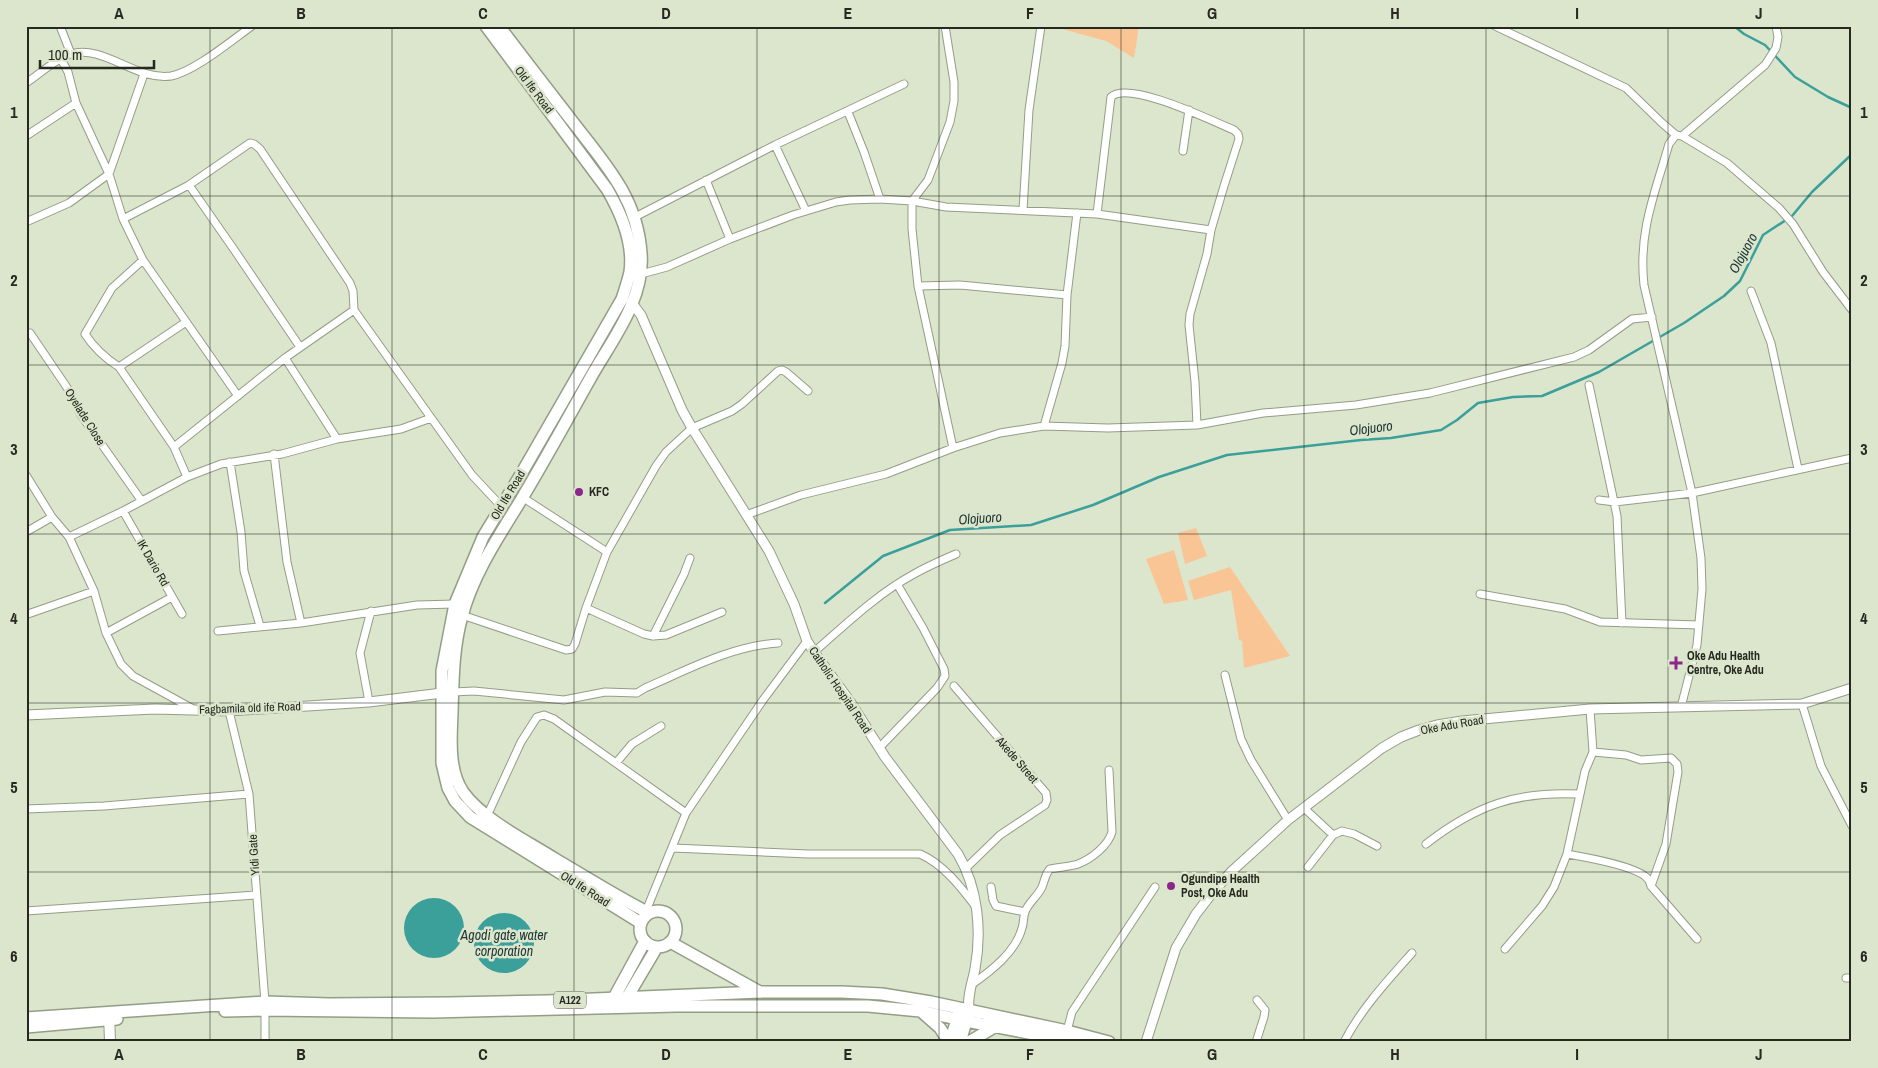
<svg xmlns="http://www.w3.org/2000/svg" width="1878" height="1068" font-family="'Archivo Narrow',sans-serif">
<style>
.green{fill:#fac595}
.water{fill:#3b9f9a}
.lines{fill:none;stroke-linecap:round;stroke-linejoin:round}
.stream{stroke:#3b9f9a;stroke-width:2.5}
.minor-casing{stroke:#939e86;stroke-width:9}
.tertiary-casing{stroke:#939e86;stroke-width:11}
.secondary-casing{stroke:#939e86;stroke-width:12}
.primary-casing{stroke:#939e86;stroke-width:14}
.trunk-casing{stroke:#939e86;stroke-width:14}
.minor{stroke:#fff;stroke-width:7}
.tertiary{stroke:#fff;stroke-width:9}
.secondary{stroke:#fff;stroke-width:10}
.primary{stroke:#fff;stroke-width:11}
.trunk{stroke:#fff;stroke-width:11}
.grid{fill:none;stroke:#252920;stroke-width:1;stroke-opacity:0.55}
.poi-dot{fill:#8d268b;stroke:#dbe6cd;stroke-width:2}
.labels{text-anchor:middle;stroke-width:5;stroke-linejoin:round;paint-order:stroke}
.shield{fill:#dbe6cd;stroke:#5c6254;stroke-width:1}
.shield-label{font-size:11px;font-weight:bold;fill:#252920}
.street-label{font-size:12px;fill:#252920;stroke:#dbe6cd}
.poi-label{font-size:12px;font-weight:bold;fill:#252920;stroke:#dbe6cd;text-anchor:start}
.water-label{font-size:14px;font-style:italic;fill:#223937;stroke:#dbe6cd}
.neatline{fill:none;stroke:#252920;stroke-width:2}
.grid-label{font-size:16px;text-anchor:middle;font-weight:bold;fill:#252920}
</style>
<rect width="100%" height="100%" fill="#dbe6cd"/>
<!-- green -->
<path class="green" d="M1051,26h88l-5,32 -28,-17z
M1196,528l11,28 -22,8 -7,-31z
M1174,550l14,50 -24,4 -18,-45z
M1230,567l60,89 -46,12 -2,-27 -3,-1 -8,-50 -37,10 -6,-19z"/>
<!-- water -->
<path class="water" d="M404 928a30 30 0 1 1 60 0a30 30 0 1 1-60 0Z
M474 943a30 30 0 1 1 60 0a30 30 0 1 1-60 0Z"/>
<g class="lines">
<!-- stream -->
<path class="stream" d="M1734,26l10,8 21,11 30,32 33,20 24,11
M825,603l58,-47 67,-26 81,-5 62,-20 66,-28 68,-22 134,-15 30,-2 50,-8 16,-10 21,-17 35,-6 29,-1 57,-24 85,-49 40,-27 16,-15 23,-46 29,-19 20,-24 40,-38"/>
<defs>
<path id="minor" d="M60,26l11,28
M945,26l9,56v19l-4,21 -22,58 -16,21v28l6,57 35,162
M1495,26l131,62 36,35 14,12 6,1 45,27 52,45 14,16 30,48 29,38
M61,59l7,13 8,31 33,71 14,45 20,41 95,136
M26,83c14,-9 29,-24 45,-29 32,-10 65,27 100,22 23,-4 61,-36 81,-50
M848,112l16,40 16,47
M1676,135l-7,9c-14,49 -31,88 -25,141l48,208 9,65 1,31 -5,56 -16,62
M26,136l50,-33
M1682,136l83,-71 11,-17 2,-11 -2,-11
M775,145l31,66
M1183,151l6,-41
M706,180l24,59
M189,185l46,66 65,96
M1023,210l6,-100 12,-84
M1097,214l14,-117c18,-17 101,24 123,33l4,4 1,5 -15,47 -13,44 -4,24 -17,60 -1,11 6,57 2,43
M635,217l140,-72 129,-61
M123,219l66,-34 61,-42 4,1 6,5 90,134 3,8 1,19 118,165 29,31
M26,222l43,-19 40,-29 35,-100
M143,260l-31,28 -27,46c9,14 20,24 34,33l55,80 13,30
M641,274l26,-7 63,-28 63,-24 43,-13 14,-2 30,-1 32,2 34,6 151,7 114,16
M918,286l42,-1 107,10
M1751,291l20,52 27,126
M30,333l38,56 13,26 60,85
M285,358l52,81
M119,367l67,-45
M1589,385l28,131 5,107
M1044,426l18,-63 3,-17 2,-51 10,-82
M174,447l111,-89 69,-48
M274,454l13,108 14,61
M230,462l11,70 3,39 16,55
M26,475l26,42 17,20 25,54 12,42 15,31 12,12 62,34
M522,497l85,55
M1599,500l16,2 77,-9 160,-35
M123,511l59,103
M746,515l55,-20 85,-21 67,-26 47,-15 44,-7 64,2 89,-3 66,-12 93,-8 74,-12 144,-36 15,-7 43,-31 20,-2
M26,532l26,-15
M69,537l54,-26 64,-34 34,-13 61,-10 55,-15 64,-10 30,-11
M1480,594l85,15 35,13 99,3
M586,608l58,26 9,2 13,-1 56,-23
M28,614l66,-23
M462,615l104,35 6,-1 3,-5 11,-36 21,-56 49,-86 10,-14 26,-24 40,-17 10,-7 36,-33 4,-1 4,2 22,19
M218,631l83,-8 116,-18 38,-1
M106,633l66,-36
M653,636l31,-62 6,-16
M814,652c32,-28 63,-58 100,-78 14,-8 28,-14 42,-20
M1225,675l16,64 10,21 37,60
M954,686l92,107 1,7 -2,5 -45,30 -34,33
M453,692l21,-1 90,9 41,-8 32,1 8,-5c42,-18 86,-42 133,-45
M369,702l-9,-49 11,-42
M1802,704l19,62 31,60
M229,711l20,83 16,208v40
M879,748l58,-60 8,-12 -1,-7 -21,-41 -26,-44
M1593,752l33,3 15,5 30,-2 6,6 1,8 -12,72 -15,42
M616,763l16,-19 29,-18
M1304,808l29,27
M26,809l78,-3 145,-12
M487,816l34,-74 16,-25 7,-2 10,4 132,94
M1426,844c50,-39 91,-53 154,-50
M673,848l135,6h112c23,10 41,33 56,53
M1567,854c17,3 71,12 81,25 2,2 2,5 3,7l46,53
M1308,867l25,-32 9,-4 12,3 23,12
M991,887l2,13 3,6 29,6
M26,911l230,-16
M646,911l40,-98 77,-113 44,-59
M1505,949l37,-43 12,-19 13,-33 18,-83 8,-19 -3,-43
M1846,978h6
M971,985c20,-14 45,-33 51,-57 2,-5 1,-11 3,-16 3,-9 13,-16 17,-25 3,-7 3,-13 8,-18 9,-2 19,-2 28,-5 13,-5 30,-18 34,-32l-3,-62
M1067,1031l5,-19 83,-125
M1256,1042l8,-25 1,-7 -8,-10
M1344,1042c17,-33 44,-62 68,-89"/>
<path id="tertiary" d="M632,303l9,12 41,95 10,18 77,123 25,53 13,37 7,11 37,51 34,54 73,97c20,34 24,77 17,115 -3,15 -8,27 -6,42
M26,715l129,-6 74,2 140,-9 73,-9
M1146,1042l30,-94 20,-34 17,-22 19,-21 56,-51 94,-72 19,-11 18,-7 18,-5 25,-4 128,-12 212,-5 50,-16"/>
<path id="secondary" d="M109,1013l1,29"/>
<path id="primary" d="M486,26l121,163c14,24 27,55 23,83 -2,9 -5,18 -8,27l-102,177 -37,61 -28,67 -13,67v92l6,25 7,13 15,16 171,106
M499,26c24,32 49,64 73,95 33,43 65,76 69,132 4,46 -29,87 -50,124 -23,41 -46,83 -70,123 -22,36 -48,74 -59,116 -9,31 -9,65 -10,97 -1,25 -4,57 11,79 20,28 64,49 92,67 31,18 62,38 94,54
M640 929a18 18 0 1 1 36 0a18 18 0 1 1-36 0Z
M670,942l90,50
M610,1005l35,-64
M622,1006l35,-59"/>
<path id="trunk" d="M225,1011l40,-1 168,2 243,-6h192l52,5 46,10 109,21
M923,1013l17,15 9,14
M26,1018l239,-16 64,2 120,-1 98,-2 213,-9h81l41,2 49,8 136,29 42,11
M26,1027l91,-8
M950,1042l9,-29
M960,1042l8,-27
M969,1042l27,-16"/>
</defs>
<!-- minor casing -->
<use href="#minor" class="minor-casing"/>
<!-- tertiary casing -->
<use href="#tertiary" class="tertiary-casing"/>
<!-- secondary casing -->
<use href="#secondary" class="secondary-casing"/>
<!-- primary casing -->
<use href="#primary" class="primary-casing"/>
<!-- trunk casing -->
<use href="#trunk" class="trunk-casing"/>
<!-- minor -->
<use href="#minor" class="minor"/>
<!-- tertiary -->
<use href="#tertiary" class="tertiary"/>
<!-- secondary -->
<use href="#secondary" class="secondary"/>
<!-- primary -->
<use href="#primary" class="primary"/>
<!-- trunk -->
<use href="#trunk" class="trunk"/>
</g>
<!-- grid -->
<path class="grid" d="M210,26v1016M392,26v1016M574,26v1016M757,26v1016M939,26v1016M1121,26v1016M1304,26v1016M1486,26v1016M1668,26v1016M26,196h1826M26,365h1826M26,534h1826M26,703h1826M26,872h1826"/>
<!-- markers -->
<g class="poi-dot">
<circle cx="579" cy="492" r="5"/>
<path d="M1673.5 655.5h5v5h5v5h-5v5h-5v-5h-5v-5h5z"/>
<circle cx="1171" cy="886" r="5"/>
</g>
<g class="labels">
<!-- shield labels -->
<rect class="shield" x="554" y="991.5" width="32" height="17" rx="4"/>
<g class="shield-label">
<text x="570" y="1004">A122</text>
</g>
<!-- street labels -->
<g class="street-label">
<text transform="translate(534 90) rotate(53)" y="4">Old Ife Road</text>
<text transform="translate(85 417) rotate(58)" y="4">Oyelade Close</text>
<text transform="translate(508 495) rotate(-59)" y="4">Old Ife Road</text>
<text transform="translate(153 563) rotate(60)" y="4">IK Dario Rd</text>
<text transform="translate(840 690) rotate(56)" y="4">Catholic Hospital Road</text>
<text transform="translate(250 708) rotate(-2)" y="4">Fagbamila old ife Road</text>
<text transform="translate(1452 725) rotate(-10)" y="4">Oke Adu Road</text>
<text transform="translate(1017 760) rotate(49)" y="4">Akede Street</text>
<text transform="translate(254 855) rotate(-94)" y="4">Yidi Gate</text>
<text transform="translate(585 889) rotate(32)" y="4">Old Ife Road</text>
</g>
<!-- poi labels -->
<g class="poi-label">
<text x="589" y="496">KFC</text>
<text x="1687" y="660">Oke Adu Health<tspan x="1687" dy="14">Centre, Oke Adu</tspan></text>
<text x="1181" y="883">Ogundipe Health<tspan x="1181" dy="14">Post, Oke Adu</tspan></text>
</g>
<!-- water labels -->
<g class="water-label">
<text transform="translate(1743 253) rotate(-61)" y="5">Olojuoro</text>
<text transform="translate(1371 428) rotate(-7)" y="5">Olojuoro</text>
<text transform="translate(980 518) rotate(-4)" y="5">Olojuoro</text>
<text x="504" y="940">Agodi gate water<tspan x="504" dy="16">corporation</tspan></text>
</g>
</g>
<!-- border -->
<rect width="1878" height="1068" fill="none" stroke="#dbe6cd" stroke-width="55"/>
<!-- scale -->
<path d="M40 60v8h114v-8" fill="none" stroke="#252920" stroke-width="2.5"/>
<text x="48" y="60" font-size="15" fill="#252920" stroke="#dbe6cd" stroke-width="4" paint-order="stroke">100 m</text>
<rect x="28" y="28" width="1822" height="1012" class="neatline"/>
<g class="grid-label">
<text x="119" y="19">A</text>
<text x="301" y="19">B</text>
<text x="483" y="19">C</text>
<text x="666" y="19">D</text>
<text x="848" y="19">E</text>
<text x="1030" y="19">F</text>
<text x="1212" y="19">G</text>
<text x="1395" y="19">H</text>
<text x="1577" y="19">I</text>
<text x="1759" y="19">J</text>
<text x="14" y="118">1</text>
<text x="1864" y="118">1</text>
<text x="14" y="286">2</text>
<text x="1864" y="286">2</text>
<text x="14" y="455">3</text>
<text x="1864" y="455">3</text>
<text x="14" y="624">4</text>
<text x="1864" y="624">4</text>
<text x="14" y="793">5</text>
<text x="1864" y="793">5</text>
<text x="14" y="962">6</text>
<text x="1864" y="962">6</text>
<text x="119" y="1060">A</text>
<text x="301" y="1060">B</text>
<text x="483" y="1060">C</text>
<text x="666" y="1060">D</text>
<text x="848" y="1060">E</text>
<text x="1030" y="1060">F</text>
<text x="1212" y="1060">G</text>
<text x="1395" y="1060">H</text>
<text x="1577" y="1060">I</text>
<text x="1759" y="1060">J</text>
</g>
</svg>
